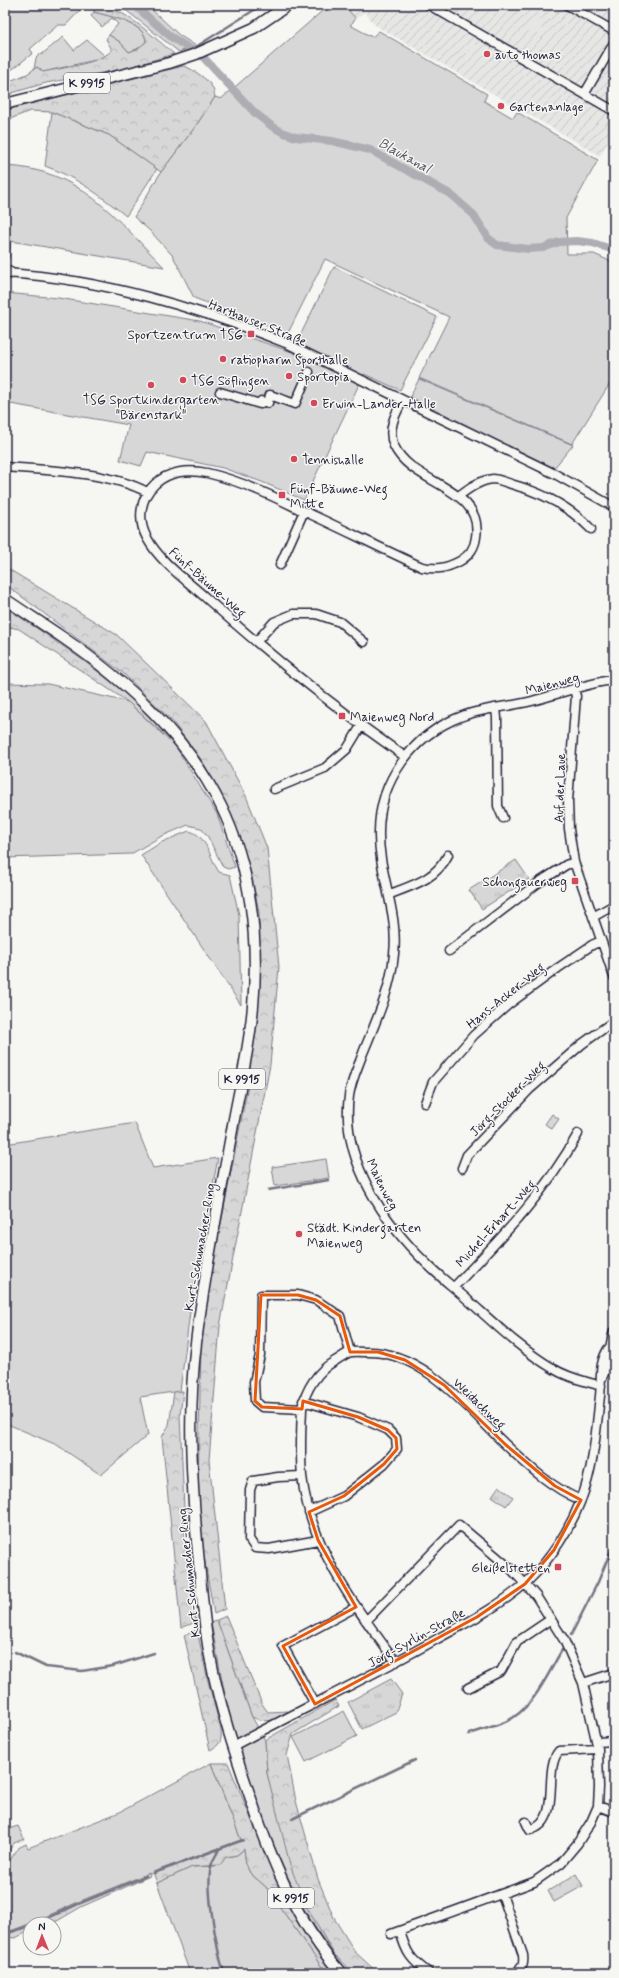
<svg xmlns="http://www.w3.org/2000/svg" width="619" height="1978" font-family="Mynerve,sans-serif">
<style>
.industrial{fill:url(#industrial-furrows)}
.green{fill:#d7d7d7;stroke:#7c7c89}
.forest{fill:url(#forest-crowns);stroke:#7c7c89}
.park{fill:url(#park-tufts);stroke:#7c7c89}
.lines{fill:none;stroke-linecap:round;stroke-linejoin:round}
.stream{stroke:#757583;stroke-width:2.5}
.canal{stroke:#adadb3;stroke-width:8}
.minor-casing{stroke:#22223b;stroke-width:11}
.major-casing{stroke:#22223b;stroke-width:13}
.minor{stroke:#f6f6f2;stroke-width:8}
.major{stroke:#f6f6f2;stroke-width:10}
.marked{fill:none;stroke:#e8590c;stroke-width:3;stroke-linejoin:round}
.poi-dot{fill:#d1495b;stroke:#f6f6f2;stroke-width:1.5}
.labels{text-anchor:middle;stroke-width:3;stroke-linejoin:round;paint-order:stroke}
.shield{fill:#f6f6f2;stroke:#626272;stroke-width:1}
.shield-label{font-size:12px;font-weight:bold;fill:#22223b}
.poi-label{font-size:13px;fill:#22223b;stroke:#f6f6f2;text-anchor:start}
.street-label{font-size:13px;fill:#22223b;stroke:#f6f6f2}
.water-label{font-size:14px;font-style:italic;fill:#535365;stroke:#f6f6f2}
</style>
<defs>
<pattern id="industrial-furrows" width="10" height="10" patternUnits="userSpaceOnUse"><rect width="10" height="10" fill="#e6e6e4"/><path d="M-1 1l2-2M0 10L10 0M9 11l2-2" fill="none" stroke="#c5c5c4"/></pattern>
<pattern id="forest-crowns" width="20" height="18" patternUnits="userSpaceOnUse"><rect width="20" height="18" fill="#d7d7d7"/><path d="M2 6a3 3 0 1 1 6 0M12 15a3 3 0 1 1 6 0" fill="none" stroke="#b8b8b9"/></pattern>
<pattern id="park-tufts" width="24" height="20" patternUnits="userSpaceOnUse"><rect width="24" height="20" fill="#d7d7d7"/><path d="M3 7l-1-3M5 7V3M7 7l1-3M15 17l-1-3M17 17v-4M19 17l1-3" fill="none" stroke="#b8b8b9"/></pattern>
</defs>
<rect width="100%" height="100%" fill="#f6f6f2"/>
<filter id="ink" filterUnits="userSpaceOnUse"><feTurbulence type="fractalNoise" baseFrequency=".025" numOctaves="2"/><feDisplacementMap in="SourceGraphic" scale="8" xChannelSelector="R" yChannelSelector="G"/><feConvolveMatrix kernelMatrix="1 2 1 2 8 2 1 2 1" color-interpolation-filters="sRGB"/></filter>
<g filter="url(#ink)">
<!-- industrial -->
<path class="industrial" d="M344,5h270v127l-14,24 -225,-131 -10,-13 -9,7z"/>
<!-- green -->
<path class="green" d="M5,5h78l1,1 -18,19h-8l-28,24 3,4 -28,22z
M114,5h33l32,30 17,11 -17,6 -52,-41z
M329,5h15l12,14 -6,6 22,12 7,-6 108,63 -3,7 29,17 4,-6 81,48 -32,58 1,36h27l20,9v114l-42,67 -153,-66 30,-61 -124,-58 -37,74 -94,-35 -21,-42 -23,-25 -16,-14 27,-45 34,-45 20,-30 6,2z
M94,12c14,4 52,11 52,30l-9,7 -8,3 -9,-10 -11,-7 9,-11 -6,-6 -10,9 -11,-11z
M63,37l11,13 13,-10 18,16 -10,4 -52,12 -6,-5 -3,2 2,-11 4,-4 1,1z
M52,112l57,23 48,34 -31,47c-26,-21 -50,-39 -81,-50z
M5,166c76,3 110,52 159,101l-153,-26 -2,18 -4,-1z
M334,267l103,50 -37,73 -36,-16 -60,126 -42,-18 -39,-14 -76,-16 -6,14 -21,-6 9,-35 -124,-22v-110l53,5 142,23 92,31z
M419,379l154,66 -19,23 -144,-71z
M5,683l43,1 80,18 48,45 41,67 18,53 -7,2 -5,-2 -15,-30 -7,-9 -13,-3 -28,12 -29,17 -126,4z
M189,831c18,4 20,26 30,41l11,3 9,40 2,90 -100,-150 21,-13z
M135,1123l18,45 65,-10 -26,138 -12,95 -40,6 8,38 -47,40 -44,-30 -52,-22v-195h5l-5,-39v-45z
M326,1159l3,19 -54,8 -3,-19z
M217,1620l35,97 13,23 2,33 39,133 28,48c-37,-48 -59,-103 -80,-160 -9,-27 -19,-54 -25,-82 -7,-29 -12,-59 -18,-89z
M344,1711l13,25 -51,26 -13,-25z
M211,1763l30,77c-53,19 -105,39 -157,60 -27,11 -52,24 -79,33v-65l13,-20 8,-4 2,4 92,-36z
M18,1826l6,13 -10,4 -9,14v-27z
M244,1849l2,15 4,9 16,14 60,86h-136l-33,-90 35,-16 23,-1 11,-9 11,-2z"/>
<!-- forest -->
<path class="forest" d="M103,5c25,7 52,33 71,49l-51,15 -77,14 -41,12v-12l22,-9 10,-7 6,5c18,-4 55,-8 68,-21v-3l-5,-9 3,-4 11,7 9,10 8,-3 9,-7c1,-19 -38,-26 -52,-30v-4z
M183,66c7,1 26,14 29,21 2,2 2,7 3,10l-20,30 -34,45 -52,-37 -57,-23 -22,-1 -25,10v-11z
M5,567l112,68 89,86 40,75 21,52 12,119 -9,98 -50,261 -11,134 16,149 -11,5 -13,-74 -3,-54 3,-140 9,-66 38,-195 11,-93v-80l-8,-39 -22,-62 -26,-49 -31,-41 -48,-47 -119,-90z
M5,607c58,39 122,79 166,134l-43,-39 -109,-73 -14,-3z
M183,1391l-3,24 6,140 10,67 -15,6 -19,-191 7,-12 5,-33z
M226,1616l36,88 6,8 20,-1v4c-13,5 -22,9 -36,2l-35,-97z
M197,1630l11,51 13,49c1,12 -1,15 -11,20l-26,-115z
M335,1700l4,6 -46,28 -6,21 9,46 22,78 16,39 21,34 23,21h-26l-18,-19 -28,-48 -16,-41 -23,-92 -2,-33z
M211,1763h17l48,116 35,63 24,31h-9l-60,-86 -16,-14 -4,-9 -2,-15 -7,6 -11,2 -6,8 -28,2 -35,16 -4,-11 88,-32z
M149,1873l1,3 -69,31 -29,17h-21l47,-22z
M30,1924v7l-15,7 -10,-1v-4z"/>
<!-- park -->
<path class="park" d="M516,860l13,19 -47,30 -13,-19z
M552,1114l7,5 -7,10 -7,-5z
M499,1486l14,11 -7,9 -14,-10z
M391,1679l11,15 -6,18 -34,17 -14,-27z
M576,1874l7,12 -29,16 -6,-11z"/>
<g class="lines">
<!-- stream -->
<path class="stream" d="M191,50l71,-45
M268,1190l61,-10
M571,1635l27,-53 16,-39
M15,1652l31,15 36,4 31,-5 41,-13
M469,1734c12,-4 24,-7 36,-12 28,-12 42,-47 57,-72
M292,1819l123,-59
M219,1849c-2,5 -5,9 -7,14 -8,22 5,87 12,110
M154,1873l89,-33
M35,1924l43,-20 68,-28
M5,1934l25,-8"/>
<!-- canal -->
<path class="canal" d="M134,5l37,32 32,20 52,56 18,14 11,6 12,4 36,4 38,9 80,44 24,21 14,23 9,7 31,4 15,-1 16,-6 18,-1 16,2 21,7"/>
<defs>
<path id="minor" d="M429,5l185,106
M567,5l47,26
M585,93l29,-50
M5,273c98,6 193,35 283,71l267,130 59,33
M220,392l40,12 1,-3 7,2 2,-8 25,9 14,-32
M403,400c-8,14 -16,30 -9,46 18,39 90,41 82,91 -1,10 -7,19 -16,24 -13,7 -23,9 -38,6 -42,-19 -83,-40 -125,-59 -28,-14 -59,-28 -90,-35 -18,-4 -38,-2 -52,11 -15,14 -18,36 -8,54 13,24 38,41 58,59 63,57 129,110 199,159
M5,467c43,3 105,5 142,25
M460,495c9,-7 20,-15 33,-16 5,0 12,3 18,5 29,8 59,23 80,45
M280,565l24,-54
M257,641l17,-19 19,-8h23l24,8 24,20
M574,690l2,6 -8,105 1,28 5,33 40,115
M496,708l1,10 1,88 5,12
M274,789l51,-21 22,-19 14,-23
M390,894c24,-9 46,-15 58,-39
M593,917l21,-12
M449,951l89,-68 28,-18 8,-3
M425,1103l8,-21 41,-47 35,-31 49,-36 34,-23 9,-4
M462,1168l5,-13 63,-66 52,-45 32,-23
M454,1287c48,-50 90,-92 124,-153
M602,1378c7,-14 7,-31 12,-47
M601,1386c-16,-5 -33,-8 -47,-17 -31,-18 -58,-44 -85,-68 -13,-12 -28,-23 -41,-36 -43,-41 -88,-106 -79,-169 2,-15 9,-29 14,-43 13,-32 28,-64 31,-99 5,-42 -16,-81 -15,-122 0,-51 34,-97 81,-115 22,-9 49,-10 72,-16 25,-6 57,-19 82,-21
M303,1401l55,16 30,13 8,8 1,11 -13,15 -40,32 -35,16
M302,1409l-40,-2 -7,-6 -1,-19 6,-27 1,-60h37l18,5 24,16 10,36
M302,1476l-24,1 -25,4 -3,9 -1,49 6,9 14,1 49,-9
M366,1621l93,-96 52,44 16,17 9,10 28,44 19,43 15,66 1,38 -1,19 -7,16 -14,22 -16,19 -27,19 -143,52
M396,1662c-41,-56 -86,-114 -94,-186 -2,-22 -1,-45 0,-67 3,-19 16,-39 33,-48 5,-3 9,-6 13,-8 5,-2 13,-1 18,-1 57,-2 102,57 140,93 22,21 47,44 75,55
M583,1683l31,-10
M468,1688l33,-17 16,-29 34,-23
M315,1704l-32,-58 73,-39
M597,1742l17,-1
M233,1746c67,-36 137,-69 204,-107 31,-17 65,-34 91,-58 23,-22 42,-52 53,-81 13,-33 15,-69 19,-104 2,-17 -2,-31 8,-47
M598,1806l16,6
M526,1822l4,8c33,-8 12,-60 29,-79l39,-2
M502,1894l21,61c1,9 0,13 -8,18
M400,1931c6,22 11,29 29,42"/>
<path id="major" d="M5,104l164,-41 27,-9 58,-26 34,-23
M5,271l5,2
M5,599c19,13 38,25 57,38 64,44 124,98 159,169 30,61 38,133 32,200 -3,38 -12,76 -19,113 -13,74 -29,149 -38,224 -9,72 -4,148 3,220 3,32 5,66 12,98 9,47 24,92 40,138 21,63 46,124 90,174"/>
</defs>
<!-- minor casing -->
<use href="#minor" class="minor-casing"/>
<!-- major casing -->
<use href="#major" class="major-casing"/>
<!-- minor -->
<use href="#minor" class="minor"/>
<!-- major -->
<use href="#major" class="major"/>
</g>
</g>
<!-- marked area -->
<path class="marked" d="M261,1295h37l18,5 24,16 10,36h28l27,8 39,25 62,60 49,41 26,14 -27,50 -29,34 -48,33 -162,87 -32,-58 73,-39 -38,-67 -9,-28 35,-16 40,-32 13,-15 -1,-11 -8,-8 -30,-13 -55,-16 -1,8 -40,-2 -7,-6z"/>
<!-- markers -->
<g class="poi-dot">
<circle cx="487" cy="54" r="4"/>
<circle cx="501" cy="106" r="4"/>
<rect x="247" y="330" width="8" height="8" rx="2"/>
<circle cx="223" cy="359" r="4"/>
<circle cx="289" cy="376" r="4"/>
<circle cx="183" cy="380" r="4"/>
<circle cx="151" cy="385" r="4"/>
<circle cx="314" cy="403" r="4"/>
<circle cx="294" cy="459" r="4"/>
<rect x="278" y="491" width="8" height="8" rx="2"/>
<rect x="338" y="712" width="8" height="8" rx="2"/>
<rect x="571" y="877" width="8" height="8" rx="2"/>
<circle cx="299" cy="1234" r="4"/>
<rect x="554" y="1563" width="8" height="8" rx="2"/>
</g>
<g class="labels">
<!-- shield labels -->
<g class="shield">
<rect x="64" y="73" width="46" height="20" rx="3"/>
<rect x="219" y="1069" width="46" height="20" rx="3"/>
<rect x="268" y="1888" width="46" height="20" rx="3"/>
</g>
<g class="shield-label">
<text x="87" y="87">K 9915</text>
<text x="242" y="1083">K 9915</text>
<text x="291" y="1902">K 9915</text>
</g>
<!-- poi labels -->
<g class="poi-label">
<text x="495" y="59">auto thomas</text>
<text x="509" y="111">Gartenanlage</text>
<text x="243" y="339" text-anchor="end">Sportzentrum TSG</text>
<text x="231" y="364">ratiopharm Sporthalle</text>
<text x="297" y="381">Sportopia</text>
<text x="191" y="385">TSG Söflingen</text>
<text x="151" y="404" text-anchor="middle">TSG Sportkindergarten<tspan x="151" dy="15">"Bärenstark"</tspan></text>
<text x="322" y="408">Erwin-Lander-Halle</text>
<text x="302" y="464">Tennishalle</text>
<text x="290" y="493">Fünf-Bäume-Weg<tspan x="290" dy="15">Mitte</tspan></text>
<text x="350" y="721">Maienweg Nord</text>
<text x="567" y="886" text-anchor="end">Schongauerweg</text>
<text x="307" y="1232">Städt. Kindergarten<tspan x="307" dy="15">Maienweg</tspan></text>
<text x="550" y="1572" text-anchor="end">Gleißelstetten</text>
</g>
<!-- street labels -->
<g class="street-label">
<text transform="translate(258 322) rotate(22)" y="5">Harthauser Straße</text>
<text transform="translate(208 582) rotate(42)" y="5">Fünf-Bäume-Weg</text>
<text transform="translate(552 683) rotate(-15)" y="5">Maienweg</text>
<text transform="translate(559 788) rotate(-88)" y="5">Auf der Laue</text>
<text transform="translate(505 995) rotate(-39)" y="5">Hans-Acker-Weg</text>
<text transform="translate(507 1098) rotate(-45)" y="5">Jörg-Stocker-Weg</text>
<text transform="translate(383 1184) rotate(63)" y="5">Maienweg</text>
<text transform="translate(495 1223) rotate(-48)" y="5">Michel-Erhart-Weg</text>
<text transform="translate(199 1247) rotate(-80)" y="5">Kurt-Schumacher-Ring</text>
<text transform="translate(480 1403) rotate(44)" y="5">Weidachweg</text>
<text transform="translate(188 1573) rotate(-96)" y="5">Kurt-Schumacher-Ring</text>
<text transform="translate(416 1637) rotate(-29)" y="5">Jörg-Syrlin-Straße</text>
</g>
<!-- water labels -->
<g class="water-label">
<text transform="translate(405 155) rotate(29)" y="5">Blaukanal</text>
</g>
</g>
<!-- margin -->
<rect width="619" height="1978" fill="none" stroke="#f6f6f2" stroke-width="20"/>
<rect x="10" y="10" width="599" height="1958" fill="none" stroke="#22223b" stroke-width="1.5" filter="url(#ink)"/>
<!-- north arrow -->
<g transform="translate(42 1936) rotate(359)"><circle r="19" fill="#f6f6f2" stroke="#a1a1a9"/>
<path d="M0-3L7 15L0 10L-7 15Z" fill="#d1495b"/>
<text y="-6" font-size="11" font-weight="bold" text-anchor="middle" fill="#22223b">N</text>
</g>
</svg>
